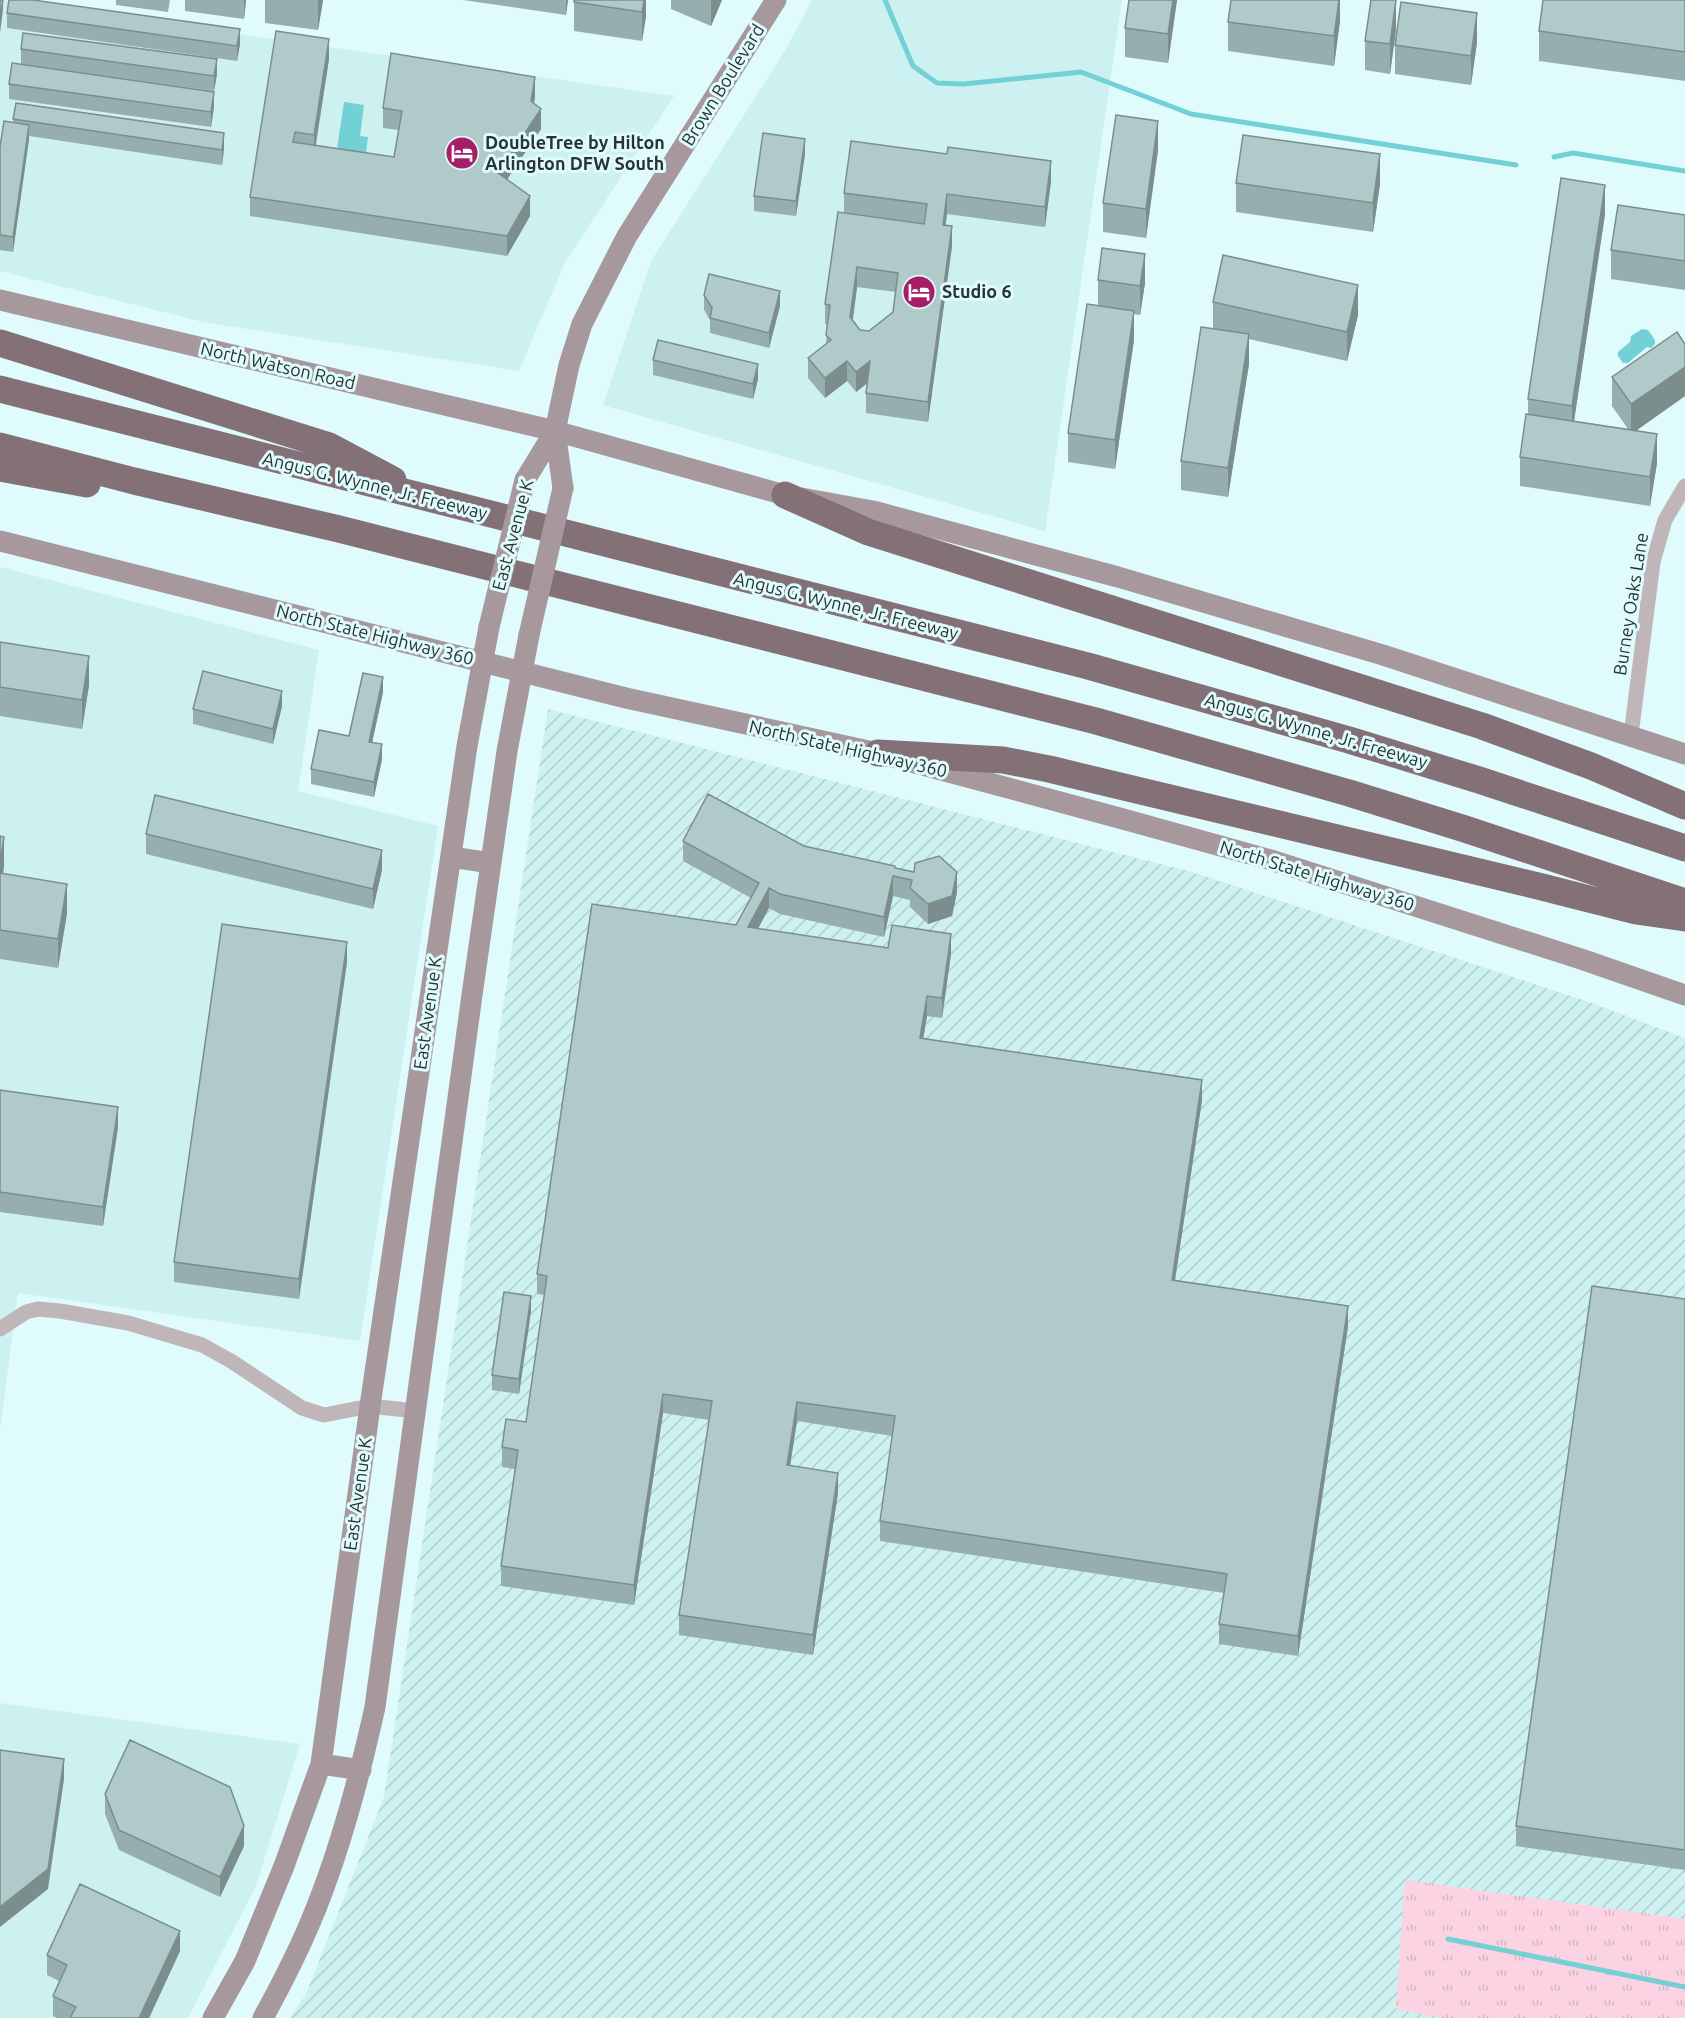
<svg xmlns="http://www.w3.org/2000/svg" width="1685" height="2018" font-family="Ubuntu,sans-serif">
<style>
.built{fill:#cdf0f1}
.industrial{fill:url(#industrial-furrows)}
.grass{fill:url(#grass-tufts)}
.water{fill:#73d0d4}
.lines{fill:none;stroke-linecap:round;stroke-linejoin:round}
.stream{stroke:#73d0d4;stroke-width:5}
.street{stroke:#c0b6ba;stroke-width:15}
.secondary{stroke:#a7989d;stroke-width:21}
.highway{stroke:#847077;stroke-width:27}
.secondary-bridge{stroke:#a7989d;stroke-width:21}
.wall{fill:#97aeae;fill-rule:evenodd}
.shaded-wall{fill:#7b8d8d}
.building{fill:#b0caca;stroke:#7b8d8d;stroke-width:1.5;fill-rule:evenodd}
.labels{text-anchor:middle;stroke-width:6;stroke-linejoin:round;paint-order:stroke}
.street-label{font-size:18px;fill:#293333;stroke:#e0fbfb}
.poi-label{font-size:18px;font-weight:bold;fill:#293333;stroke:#e0fbfb;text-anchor:start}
</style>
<defs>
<pattern id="industrial-furrows" width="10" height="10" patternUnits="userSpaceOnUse" patternTransform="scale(1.5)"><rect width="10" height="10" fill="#cdf0f1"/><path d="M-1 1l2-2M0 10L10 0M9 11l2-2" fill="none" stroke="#b0cecf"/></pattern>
<pattern id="grass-tufts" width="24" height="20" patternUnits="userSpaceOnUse" patternTransform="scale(1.5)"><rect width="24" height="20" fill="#fbd3e2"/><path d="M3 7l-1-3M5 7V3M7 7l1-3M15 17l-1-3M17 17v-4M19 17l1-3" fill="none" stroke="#d7b6c2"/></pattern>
</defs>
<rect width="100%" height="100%" fill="#e0fbfb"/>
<!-- built -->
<path class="built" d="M0,0l674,96 -110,168 -45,107 -316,-49 -203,-51z
M812,0h310l-77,531 -442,-126 48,-144 135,-212z
M0,567l319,83 -21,141 140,35 -78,515 -342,-48 -18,137z
M0,1703l300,41 -44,142 -68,132h-188z"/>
<!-- industrial -->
<path class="industrial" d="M548,709l644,163 397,130 96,36v980h-1395l16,-24 78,-197z"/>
<!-- grass -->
<path class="grass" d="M1405,1880l280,39v99h-243l-46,-9z"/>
<!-- water -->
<path class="water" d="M344,102l20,3 -4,31 8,1 -2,16 -29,-4z
M1642,329l6,1 7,10v4l-4,4 -4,-1 -19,16h-5l-5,-7v-4l12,-10 1,-6z"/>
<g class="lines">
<!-- stream -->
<path class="stream" d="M885,0l28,66 24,17 27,1 117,-12 110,42 325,51
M1554,157l19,-4 112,18
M1448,1939l237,48"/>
<!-- street -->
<path class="street" d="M1631,735l22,-173 12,-42 20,-34
M0,1329l26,-17 12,-3 22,2 68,12 74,22 29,16 71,47 22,7 46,-9 45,5"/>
<!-- secondary -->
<path class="secondary" d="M0,300l555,131 230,64 88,16 245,66 265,78 302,99
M525,480l30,-49
M563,488l-8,-57 14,-66 13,-41 45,-88 149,-236
M0,541l626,157 252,55 245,66 148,41 313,100 101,35
M451,857l40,6
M321,1764l40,6
M213,2018l32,-57 39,-95 37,-102 49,-358 97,-660 22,-119
M263,2018c17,-31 33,-62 47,-95 29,-68 49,-144 65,-216l97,-712 35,-244 22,-116"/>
<!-- highway -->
<path class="highway" d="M0,343l329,103 64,34
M0,389l1088,277 261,74 130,40 206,68
M0,446l134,35 205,48 757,192 253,72 116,36 220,73
M0,468l87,16
M785,495l83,37 614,194 109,40 94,40
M878,753l125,7 46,9 497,119 90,23 49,7"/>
<!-- secondary-bridge -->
<path class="secondary-bridge" d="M489,627l36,-147
M529,635l34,-147"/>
</g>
<!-- wall -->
<path class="wall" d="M116,0h54l-2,12 -52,-7z
M185,0h61l-2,19 -59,-8z
M265,0h58l-5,30 -53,-7z
M463,0h105l-2,15z
M574,0h72v16l-4,25 -68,-10z
M671,0h51l-11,26 -40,-17z
M1129,0h48l-9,63 -43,-6v-29z
M1340,0v21l-6,45 -106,-15v-29z
M1685,0v81l-146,-20v-30z
M7,13l233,31 -3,17 -230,-33z
M1396,29l-6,45 -25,-4v-29z
M1477,42l-6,43 -76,-11v-29z
M21,49l196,25 -3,17 -193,-27z
M329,59l-13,86 78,12 5,-27 -16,-2v-20l152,-11 -1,6 7,26 -34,50 23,37 -23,40 -257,-40v-19z
M9,84l205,23 -3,20 -202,-28z
M13,119l211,29 -2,17 -193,-29 -16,116 -13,-2v-103l13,-24z
M1158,150l-12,88 -43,-6v-29z
M805,154l-9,62 -42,-5v-15z
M1051,181l-6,46 -98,-13 -2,12 7,20 -24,176 -62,-9v-20l1,-10 -11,9 -9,-11 -22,17 -17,-20v-20l18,-14 1,-20h-2v-20l19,-91v-20zM857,287l39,5 -3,20 -24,19 -9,-1 -7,-10z
M1236,183l144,1 -7,48 -137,-20z
M1605,214l-31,207 54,8 -16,-23v-29l73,19 -49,35 21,32 -7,43 -130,-20v-29l8,-43v-15z
M1685,215v75l-74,-11v-29z
M1098,280l47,3 -5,32 -6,-1v26l-19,129 -47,-7v-29l30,-127z
M704,295l76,11 -11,42 -59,-15v-13l-6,-10z
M1213,302l145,13 -11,46 -98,-22v25l-21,133 -47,-7v-29l32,-132z
M653,360l105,19 -5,20 -100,-24z
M0,642l89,43 -7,44 -82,-13z
M383,692l-11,51 10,16 -8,38 -63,-13v-15l38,-33z
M282,706l-9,38 -80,-20v-15z
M146,834l236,36 -9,39 -227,-55z
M0,836l4,30 -1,8 64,39 -9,55 -58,-9z
M683,841l121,5 91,22 62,24 -5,24 -24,8 -18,-17v-7l-17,-4 -9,41 -104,-23 -11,-6 -11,21 130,19 63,6 -9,64 -15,-2 -4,22 279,62 -27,180 173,46 -50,330 -79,-12v-20l5,-31 -344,-52v-20l13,-85 -96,-15 -7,44 48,28 -25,162 -134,-20v-20l30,-195 -46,-7 -29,192 -133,-19v-20l14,-97 -13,-2v-20l24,-25 19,-127 -8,-1v-20l214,-376 -68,-37z
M347,962l-48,337 -125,-17v-20z
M0,1090l118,37 -15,99 -103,-14z
M1685,1299v571l-169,-24v-20z
M531,1311l-12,83 -27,-4v-15z
M105,1794l139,52 -24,51 -101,-47 -14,-36z
M180,1951l-31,67h-92l-4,-2v-20l6,-15 -12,-6v-20z"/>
<!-- shaded-wall -->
<path class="shaded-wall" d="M3,0v10l-3,23v-15z
M244,0h2l-2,19z
M318,0h5l-5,30z
M566,0h2l-2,15z
M644,0h2v16l-4,25v-29z
M711,0h11l-11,26z
M1173,0h4l-9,63v-29z
M1339,0h1v21l-6,45v-30z
M1396,0v29l-6,45v-30z
M1477,13v29l-6,43v-29z
M240,29v15l-3,17v-15z
M329,39v20l-15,95v-19z
M217,59v15l-3,17v-15z
M535,77v20l-4,24v-20z
M214,92v15l-3,20v-15z
M541,109v20l-43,64v-20z
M1158,121v29l-12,88v-29z
M29,125v15l-16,112v-15z
M224,133v15l-2,17v-15z
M805,139v15l-9,62v-15z
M1380,154v30l-7,48v-29z
M1051,161v20l-6,46v-20z
M1605,185v29l-33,221v-29z
M947,194v20l-4,31v-20z
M530,196v20l-23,40v-20z
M952,226v20l-24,176v-20z
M1145,254v29l-5,32v-29z
M857,267v20l-7,50v-20z
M1358,285v30l-11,46v-29z
M780,291v15l-11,42v-15z
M1134,311v29l-19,129v-29z
M1249,334v30l-21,133v-29z
M847,361v20l-22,17v-20z
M870,361v20l-14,11v-20z
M758,364v15l-5,20v-15z
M1685,367v29l-54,38v-30z
M1657,434v29l-7,43v-29z
M89,656v29l-7,44v-29z
M383,677v15l-14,65v-15z
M282,691v15l-9,38v-15z
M382,744v15l-8,38v-15z
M4,837v29l-4,26v-29z
M382,850v20l-9,39v-20z
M957,872v20l-5,24 -24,8v-20z
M893,876v20l-9,41v-20z
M67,884v29l-9,55v-29z
M769,888v20l-21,39v-20z
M951,934v20l-9,64v-20z
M347,942v20l-48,337v-20z
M927,996v20l-7,42v-20z
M1202,1080v20l-30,200v-20z
M118,1107v20l-15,99v-19z
M531,1296v15l-12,83v-15z
M1348,1306v20l-50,330v-20z
M663,1394v19l-29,192v-20z
M797,1402v19l-10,64v-20z
M838,1473v20l-25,162v-20z
M64,1759v20l-16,110 -48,38v-20z
M244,1826v20l-24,51v-20z
M180,1931v20l-31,67h-10z"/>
<!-- building -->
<path class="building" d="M0,0h3l-3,18z
M9,0h24l207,29 -3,17 -230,-33z
M574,0h70l-2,12 -68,-10z
M1129,0h44l-5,34 -43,-6z
M1231,0h108l-5,36 -106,-14z
M1371,0h25l-6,44 -25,-3z
M1543,0h142v52l-146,-21z
M1401,2l76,11 -6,43 -76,-11z
M276,31l53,8 -15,96 -19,-3 -2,10 101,15 8,-46 -19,-3 8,-55 144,24 -4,24 10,8 -43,64 32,23 -23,40 -257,-39z
M23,33l194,26 -3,17 -193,-27z
M12,63l202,29 -3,20 -202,-28z
M16,103l208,30 -2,17 -209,-31z
M1116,115l42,6 -12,88 -43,-6z
M4,121l25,4 -16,112 -13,-2v-88z
M763,133l42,6 -9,62 -42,-5z
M1243,135l137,19 -7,49 -137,-20z
M851,141l96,13 1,-7 103,14 -6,46 -98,-13 -4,31 9,1 -24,176 -62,-9 4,-32 -14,11 -9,-11 -22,17 -17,-20 23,-18 -5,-5 4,-30 -5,-1 13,-92 86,12 3,-20 -83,-11zM857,267l41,6 -5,39 -24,19 -9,-1 -10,-13z
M1561,178l44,7 -33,221 -44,-7z
M1618,205l67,10v46l-74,-11z
M1102,248l43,6 -5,32 -42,-6z
M1223,255l135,30 -11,47 -134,-30z
M709,274l71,17 -11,42 -59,-15 2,-10 -8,-13z
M1087,304l47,7 -19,129 -47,-7z
M1201,327l48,7 -21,134 -47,-7z
M1677,332l8,12v23l-54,37 -19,-27z
M658,340l100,24 -5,20 -100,-24z
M1526,414l131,20 -7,43 -130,-20z
M0,642l89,14 -7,44 -82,-13z
M203,671l79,20 -9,38 -80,-20z
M363,673l20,4 -14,65 13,2 -8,38 -63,-13 8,-39 30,6z
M708,794l96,52 91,20v2l19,4 1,-9 24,-7 18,16 -5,24 -24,8 -18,-16 2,-8 -19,-4 -9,41 -104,-23 -11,-6 -21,39 140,21 4,-23 59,9 -9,64 -15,-2 -7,42 282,42 -30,200 176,26 -50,330 -79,-12 8,-50 -347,-53 15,-105 -98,-14 -10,63 51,8 -25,162 -134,-20 33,-214 -49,-7 -29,191 -133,-19 17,-116 -16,-3 4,-28 20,3 21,-146 -10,-2 55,-370 144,21 23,-42 -76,-42z
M155,795l227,55 -9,39 -227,-55z
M0,836l4,1 -4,26z
M0,873l67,11 -9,55 -58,-9z
M222,924l125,18 -48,337 -125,-17z
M0,1090l118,17 -15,100 -103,-15z
M1592,1286l93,13v551l-169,-24z
M504,1292l27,4 -12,83 -27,-4z
M130,1740l100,47 14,39 -24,51 -101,-47 -14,-36z
M0,1750l64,9 -16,110 -48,38z
M80,1884l100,47 -41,87h-69l6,-11 -23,-11 14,-31 -20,-10z"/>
<!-- icons -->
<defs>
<symbol id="hotel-disc" viewBox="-11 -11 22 22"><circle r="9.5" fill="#a61e67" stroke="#e0fbfb"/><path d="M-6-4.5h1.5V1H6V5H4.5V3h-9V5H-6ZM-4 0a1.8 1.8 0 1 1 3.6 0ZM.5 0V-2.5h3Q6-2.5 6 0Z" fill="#fff"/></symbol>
</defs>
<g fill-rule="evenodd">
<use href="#hotel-disc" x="443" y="134" width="38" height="38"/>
<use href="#hotel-disc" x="900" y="273" width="38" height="38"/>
</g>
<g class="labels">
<!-- street labels -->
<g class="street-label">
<text transform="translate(723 85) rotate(-58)" y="6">Brown Boulevard</text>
<text transform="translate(278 366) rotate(13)" y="6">North Watson Road</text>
<text transform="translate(375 486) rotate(14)" y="6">Angus G. Wynne, Jr. Freeway</text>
<text transform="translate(513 535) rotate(-75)" y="6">East Avenue K</text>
<text transform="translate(1631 604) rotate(-81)" y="6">Burney Oaks Lane</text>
<text transform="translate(846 606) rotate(14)" y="6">Angus G. Wynne, Jr. Freeway</text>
<text transform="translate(375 635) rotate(14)" y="6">North State Highway 360</text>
<text transform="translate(1316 731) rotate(16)" y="6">Angus G. Wynne, Jr. Freeway</text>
<text transform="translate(848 749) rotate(13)" y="6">North State Highway 360</text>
<text transform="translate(1317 876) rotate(17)" y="6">North State Highway 360</text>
<text transform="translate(428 1013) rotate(-82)" y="6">East Avenue K</text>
<text transform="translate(358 1494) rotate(-82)" y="6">East Avenue K</text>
</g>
<!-- poi labels -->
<g class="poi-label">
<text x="485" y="149">DoubleTree by Hilton<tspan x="485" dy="21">Arlington DFW South</tspan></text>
<text x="942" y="298">Studio 6</text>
</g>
</g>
</svg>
